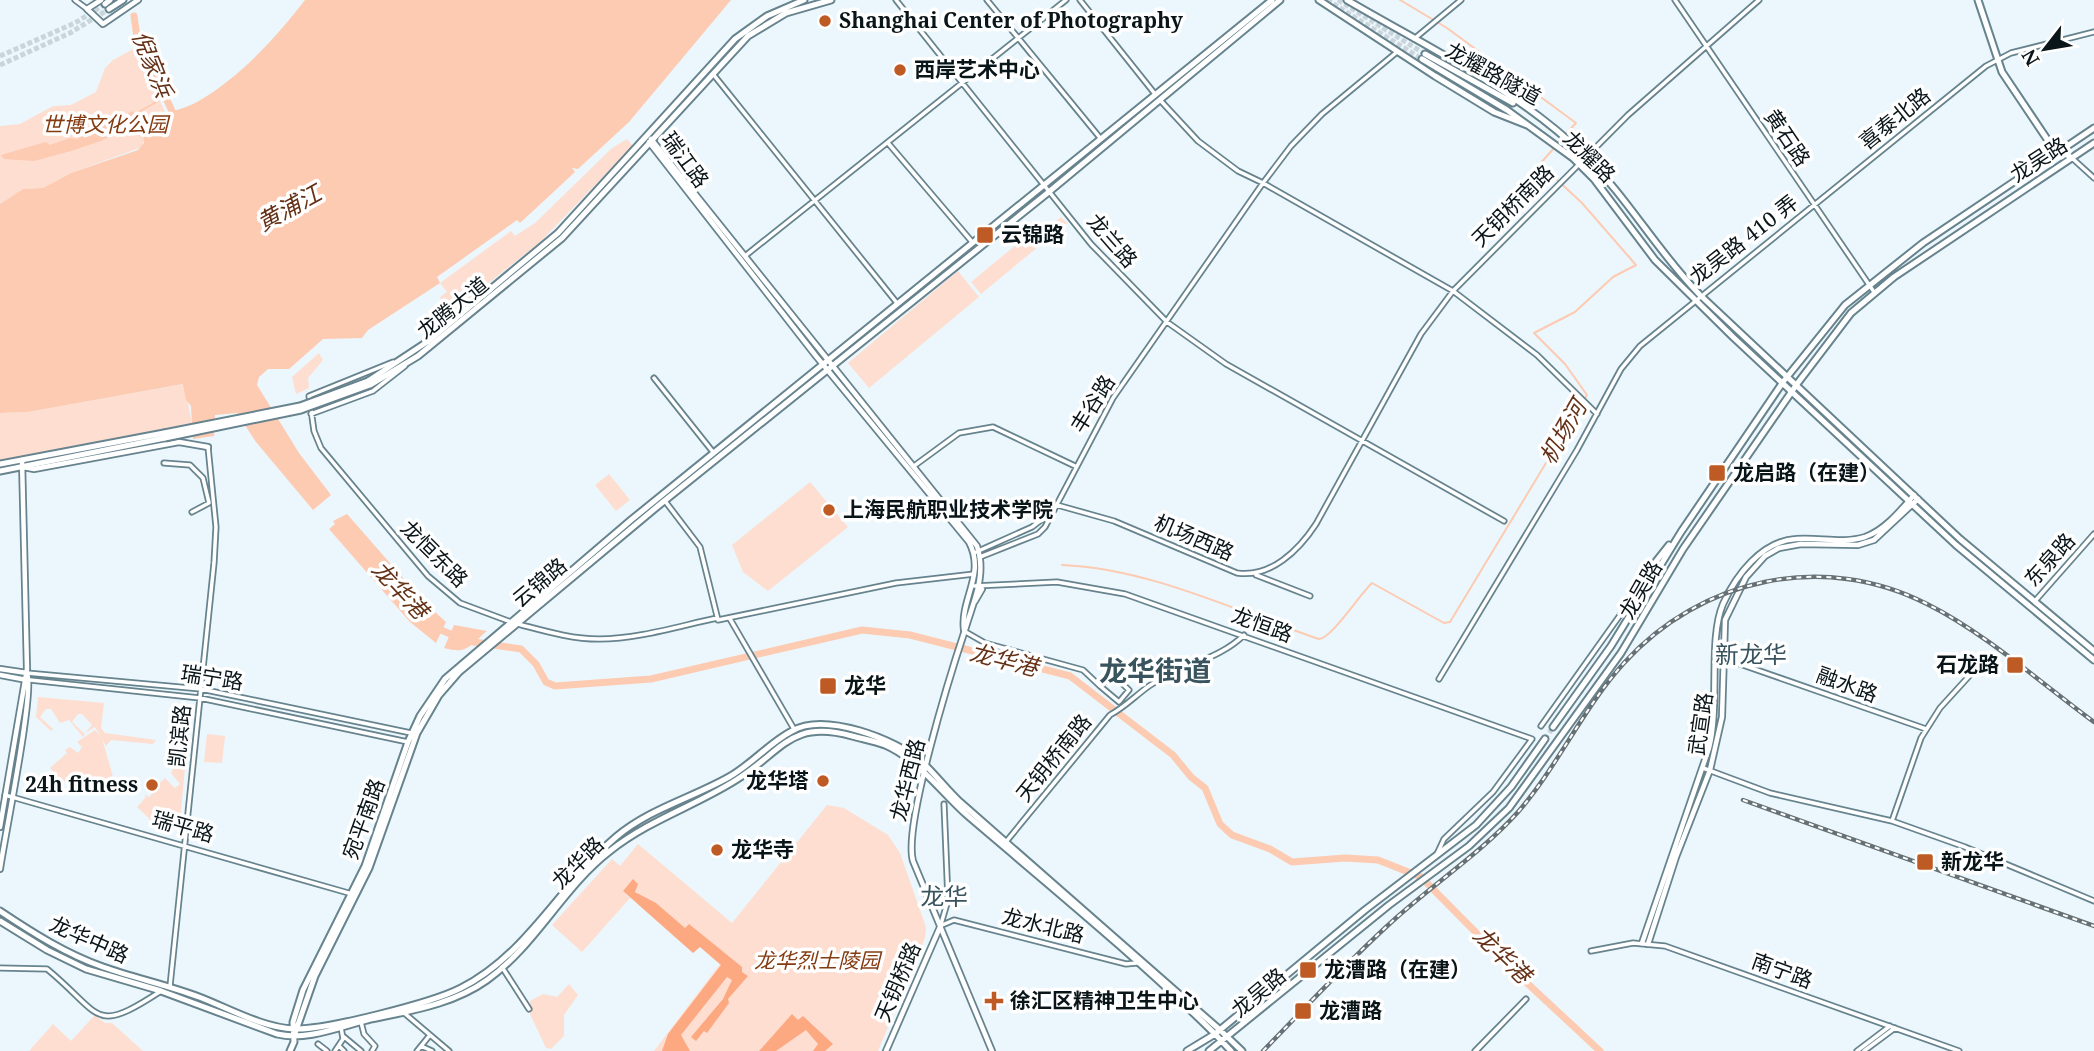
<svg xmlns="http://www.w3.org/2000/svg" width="2094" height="1051" font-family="'Noto Serif','Noto Sans SC',serif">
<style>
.green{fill:#feded0}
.forest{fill:#fca982}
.water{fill:#fdcab2}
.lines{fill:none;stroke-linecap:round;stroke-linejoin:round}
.stream{stroke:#fdcab2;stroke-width:2}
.river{stroke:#fdcab2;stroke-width:7}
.secondary-tunnel{stroke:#c9d5da;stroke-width:5;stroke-dasharray:5 2.5;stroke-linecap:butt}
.primary-tunnel{stroke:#c9d5da;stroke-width:5;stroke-dasharray:5 2.5;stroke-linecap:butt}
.minor-casing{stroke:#67838e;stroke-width:7}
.tertiary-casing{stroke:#67838e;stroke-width:8}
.secondary-casing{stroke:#67838e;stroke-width:9}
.primary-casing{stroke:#67838e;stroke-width:9}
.minor{stroke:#fff;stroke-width:3.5}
.tertiary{stroke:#fff;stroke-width:4.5}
.secondary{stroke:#fff;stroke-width:5}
.primary{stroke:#fff;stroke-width:5}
.rail-casing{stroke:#667176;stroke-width:4.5}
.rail{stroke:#fff;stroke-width:2;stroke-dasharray:5;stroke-linecap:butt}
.secondary-bridge-casing{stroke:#67838e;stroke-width:9;stroke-linecap:butt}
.secondary-bridge{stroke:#fff;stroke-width:5}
.poi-dot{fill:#be5b24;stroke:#fff;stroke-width:2.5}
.labels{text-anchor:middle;stroke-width:7;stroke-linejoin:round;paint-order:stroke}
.poi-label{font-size:21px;font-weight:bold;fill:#0a1519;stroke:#fff;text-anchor:start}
.street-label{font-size:21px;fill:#0a1519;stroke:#fff}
.park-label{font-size:21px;font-style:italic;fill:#843b12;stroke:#fff}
.water-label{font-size:23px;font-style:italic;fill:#653116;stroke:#fff}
.quarter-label{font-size:24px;fill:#39545e;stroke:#fff}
.district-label{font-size:28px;font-weight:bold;fill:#39545e;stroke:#fff}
</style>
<rect width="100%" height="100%" fill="#ebf7fc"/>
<!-- green -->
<path class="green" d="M135,48l31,66 -16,5 -8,28 -71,26 -28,15 -20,1 -23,15v-78l20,-2 33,-18 18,-1 25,-13 9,-24 8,-8z
M627,139l6,7 -93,96 -90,72 -10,-17 7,-5 -7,-9 71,-52 4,5 20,-13 77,-75z
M1061,217l6,6 -86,71 -10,-12 74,-61 5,5z
M958,271l21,26 -110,91 -21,-25z
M319,353l4,7 -15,18 1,10 -13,6 -4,-17z
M184,384l8,39 -192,38v-48l28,-1z
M609,474l21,26 -14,11 -21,-26z
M810,482l38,45 -80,64 -25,-19 -11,-27z
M38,697l66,6 -3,25 4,5 51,7 -3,4 -42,-4 -5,6 -11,-19 -10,6 7,-8 -10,-11h-4l-6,8 13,12 -2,3 -14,-17 -9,3 -9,-14h-5l-6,8 13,12 -2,2 -15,-14z
M95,730l7,8 13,46 -9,9 -46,-13 -10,-12 17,-15 -2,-3 5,-3 8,6 4,-6 -5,-5z
M207,734l18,2 -3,27 -18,-1z
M167,761l6,5 12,2 -5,53 -17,-11 -8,14 -18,-17 9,-10 -2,-3 5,3 4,-4 -4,-4h4l12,-11 10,10 5,-4 -9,-11 2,-3z
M827,805l17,3 44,27 12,18 26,74 -1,11 -47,113h-224l66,-87 -92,-79 -5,6 7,7 -48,54 -30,-27 60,-66 8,7 18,-22 94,79z
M569,984l9,11 -14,20v21l-13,13 -5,-1 -16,-34v-13l13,-7 14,3z
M95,1015l10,8h7l31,28h-114l24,-27 18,17z"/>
<!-- forest -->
<path class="forest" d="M633,879l5,5 -3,8 21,11 29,25 4,-4 53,43v5l6,4 -20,23 1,4 -22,30 -3,-2 -8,10 -5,-4 32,-38 9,-19 -5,-3 -46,58 9,16h-28l6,-17 53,-69 -21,-18 -7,6 -70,-62z
M792,1014l6,6 5,-4 30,28 -8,7h-12l5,-7 -12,-14 -30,21h-17z"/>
<!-- water -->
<path class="water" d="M305,0h426l-102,122 -51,47 -6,-1 3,4 -55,51 -3,-3 -80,57 3,6 -72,47 -6,8 -39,1 -34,30h-21l-9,8 -2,8 42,68 32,42 -18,15 -57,-68 -19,-29 -22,2 -1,21 -21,3 -2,-33 -5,-6 -3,-16 -155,28 -28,1v-209l23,-15 20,-1 28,-15 67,-23 6,-7 -2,-17c16,-14 37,-14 55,-24 43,-25 78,-63 108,-102z
M133,111l5,8 -19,7 -6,9 -12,6 -30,10 -37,10 -30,-2 -3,-4 45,-13 4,3 20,-7 7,1z
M347,514l77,88 22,20 -10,21 -26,-21 -81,-93 6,-5 -2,-3z
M454,625l33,6c-20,17 -20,23 -43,17z"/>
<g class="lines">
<!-- stream -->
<path class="stream" d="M1400,0l47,28 129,95 -18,20
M135,114l30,-17
M1062,565c90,4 173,46 257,74 12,0 41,-45 53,-56l72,40 6,-1 137,-227 -22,-31 -31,-31 41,-21 38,-35 23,-12 -54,-62 -42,-39 14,-16"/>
<!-- river -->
<path class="river" d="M134,16l3,21 35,74
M434,627l33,14 54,8 15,15 10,18 9,4 96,-7 211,-49 48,5 160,41 103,79 18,22 14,11 15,36 12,11 38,14 22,13 53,-4 33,2 43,17 92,93 87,81"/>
<!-- secondary-tunnel -->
<path class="secondary-tunnel" d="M1327,0l95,59
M1338,0l87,54"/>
<!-- primary-tunnel -->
<path class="primary-tunnel" d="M0,56l75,-33 30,-19
M0,65l70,-32 39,-24
M1545,739l8,-12"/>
<defs>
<path id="minor" d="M75,0l12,9
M896,0l195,244 76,78 59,42 278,157
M987,0l114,139
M1080,0l75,94
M1675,0l199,292
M1414,39l47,-39
M713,74l184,229
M1160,100l38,41 40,30 25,12 190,108 84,64 60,59
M888,143l85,100
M2072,158l22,20
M745,256l321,-256
M393,362l-84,34 5,35 7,17 107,128 32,27 51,19
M654,378l59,74
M311,414l62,-23 32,-25
M164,463l26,2 13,13 6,25 -17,9
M914,466l45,-33 34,-6 82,39
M665,501l35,46 18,73 178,-37 78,-9
M1057,505l57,16 123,52c34,5 62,-23 79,-49l105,-190 32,-43 175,-176 131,-115
M974,553l58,-26 22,-17
M980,557l58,-23 7,-7 68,-129 150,-215 28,-37 31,-32 75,-62
M1256,575l54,21
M974,586l83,-4 68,12 407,145 -39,53 -49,47 -7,15
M2035,601l59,-67
M730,619l64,110
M518,624c27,7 53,15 81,15 39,0 80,-13 118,-21
M964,631l21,12 98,27 17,16 12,-12 17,16 -10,12 -19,-16
M1717,656l209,73
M27,673l174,16 210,44
M1439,679l138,-229 44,-81 19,-23 346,-280 25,-13 83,-21
M30,680l170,18 208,44
M1541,726l102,-143
M1703,768l67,25 122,28 73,26 129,54
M5,795l347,99
M1892,821l29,-83 19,-30 31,-34
M1005,843l105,-128c15,-8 25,-19 39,-29 29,-20 70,-26 95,-51
M941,924l7,-24 -4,-96
M940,926l14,-6 172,44 11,-1
M1591,951l42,-8 32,3 294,105
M502,967l27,42
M0,968l47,1c56,46 45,67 114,22
M170,986l44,-423 2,-36 -8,-80
M403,1012l46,39
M361,1022l3,12 11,12 -3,5
M343,1036l18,15
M318,1044l9,7
M339,1046l5,5
M421,1046l11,5
M335,1051l8,-12 -2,-12
M417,1051l13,-16
M1475,1051l51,-52 -50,52
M1857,1051l33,-25
M1864,1051l31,-23"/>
<path id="tertiary" d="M101,0l-14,9 16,15 35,-24
M651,139l326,407c10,30 -4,56 -12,84 -14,42 -62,196 -52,231l79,190
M649,142l167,214 153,186c17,32 -9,57 -5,88
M23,467l11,2 145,-27 29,5
M975,601l7,-12 -3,-3
M0,669l27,4
M0,675l27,5
M0,827l27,-158 -5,-209
M0,869c4,-29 35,-180 27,-195
M1642,943l67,-195c11,-43 -1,-109 14,-144 13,-29 39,-63 73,-65 23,-2 47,5 69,-2 20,-7 36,-27 49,-42
M1648,944l28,-87 34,-87 12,-53 3,-97 21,-43 19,-21 14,-8 22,-4 57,1 16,-5 44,-41
M886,1051l54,-124"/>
<path id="secondary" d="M1319,0l116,76 59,36 33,13
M1347,0c80,47 171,90 237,155 44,43 73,96 116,140l260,244 134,112
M1978,0l24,72 49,73 21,13
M1425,54l88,49
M1422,59l85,51 66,48 21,21 61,81 78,77 223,208 138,115
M368,381l59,-39 131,-109 177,-194 32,-23 37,-16
M370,385l48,-29 144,-118 186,-202 38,-23 45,-13
M0,464l164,-31
M0,471l165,-33
M0,911c33,22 66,43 103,56 31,11 64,18 96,30 29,11 64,31 95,32 31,1 138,-26 167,-41 66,-33 100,-104 155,-151 33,-28 76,-39 113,-60 23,-13 40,-34 63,-46 33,-19 103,8 130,31 13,12 25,28 38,40l260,228
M0,921l47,29 39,19 75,22 116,43c29,7 62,-7 90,-14 41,-9 85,-15 120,-40 49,-35 76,-93 123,-129 39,-31 85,-45 126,-71 47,-29 54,-61 116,-44 11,3 23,5 33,9 34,15 56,47 83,71 83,71 169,141 247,218
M294,1036l21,-60 54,-108 48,-135 22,-38 20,-23 199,-166 392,-315 230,-191
M290,1051l4,-9 -1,-20 10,-32 62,-124 43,-124 12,-26 25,-37 186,-159 641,-520"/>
<path id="primary" d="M105,4l5,-4
M109,9l14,-9
M1641,596l5,-22 23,-29
M1553,727l58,-81 70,-114 102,-150 62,-77 78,-62 171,-115
M1220,1030l22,21
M1215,1034l16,17
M1187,1051l28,-17 150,-124 111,-85 35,-38 34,-48
M1209,1051l180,-146 80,-59 40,-38 112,-155 62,-104 114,-165 54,-71 43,-36 200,-134"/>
</defs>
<!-- minor casing -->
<use href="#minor" class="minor-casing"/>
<!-- tertiary casing -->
<use href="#tertiary" class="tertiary-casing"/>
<!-- secondary casing -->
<use href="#secondary" class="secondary-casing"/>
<!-- primary casing -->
<use href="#primary" class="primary-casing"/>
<!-- minor -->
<use href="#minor" class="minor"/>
<!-- tertiary -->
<use href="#tertiary" class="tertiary"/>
<!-- secondary -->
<use href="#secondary" class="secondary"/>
<!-- primary -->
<use href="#primary" class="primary"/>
<defs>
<path id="rail" d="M1743,800l351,126
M1263,1051c44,-45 87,-92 133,-133 40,-36 86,-66 122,-106 40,-46 65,-104 106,-149 77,-85 200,-112 303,-59 58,29 114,79 167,118"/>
</defs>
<!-- rail casing -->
<use href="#rail" class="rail-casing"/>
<!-- rail -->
<use href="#rail" class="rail"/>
<defs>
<path id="secondary-bridge" d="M164,433l136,-27 68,-25
M165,438l136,-28 69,-25"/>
</defs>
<!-- secondary-bridge casing -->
<use href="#secondary-bridge" class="secondary-bridge-casing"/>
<!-- secondary-bridge -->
<use href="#secondary-bridge" class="secondary-bridge"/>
</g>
<!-- markers -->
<g class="poi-dot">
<circle cx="825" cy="21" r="7"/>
<circle cx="900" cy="70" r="7"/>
<rect x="976" y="226" width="18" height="18" rx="3.5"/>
<rect x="1708" y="464" width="18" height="18" rx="3.5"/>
<circle cx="829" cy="510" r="7"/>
<rect x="2006" y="656" width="18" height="18" rx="3.5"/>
<rect x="819" y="677" width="18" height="18" rx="3.5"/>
<circle cx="823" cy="781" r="7"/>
<circle cx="152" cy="785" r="7"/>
<circle cx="717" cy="850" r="7"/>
<rect x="1916" y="853" width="18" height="18" rx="3.5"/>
<rect x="1299" y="961" width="18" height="18" rx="3.5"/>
<path d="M990.5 990.5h7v7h7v7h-7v7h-7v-7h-7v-7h7z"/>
<rect x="1294" y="1002" width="18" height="18" rx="3.5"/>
</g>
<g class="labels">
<!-- poi labels -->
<g class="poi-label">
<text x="839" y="28">Shanghai Center of Photography</text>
<text x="914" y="77">西岸艺术中心</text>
<text x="1001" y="242">云锦路</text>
<text x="1733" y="480">龙启路（在建）</text>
<text x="843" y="517">上海民航职业技术学院</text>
<text x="1999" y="672" text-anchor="end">石龙路</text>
<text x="844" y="693">龙华</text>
<text x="809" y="788" text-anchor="end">龙华塔</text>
<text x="138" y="792" text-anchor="end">24h fitness</text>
<text x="731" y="857">龙华寺</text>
<text x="1941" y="869">新龙华</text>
<text x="1324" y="977">龙漕路（在建）</text>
<text x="1010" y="1008">徐汇区精神卫生中心</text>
<text x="1319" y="1018">龙漕路</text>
</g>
<!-- street labels -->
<g class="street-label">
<text transform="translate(1493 74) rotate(29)" y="7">龙耀路隧道</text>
<text transform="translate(1895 119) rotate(-39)" y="7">喜泰北路</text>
<text transform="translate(1787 138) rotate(56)" y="7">黄石路</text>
<text transform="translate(1589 157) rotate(45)" y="7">龙耀路</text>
<text transform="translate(685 160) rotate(54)" y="7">瑞江路</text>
<text transform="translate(2039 160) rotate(-33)" y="7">龙吴路</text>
<text transform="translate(1513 206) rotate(-45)" y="7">天钥桥南路</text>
<text transform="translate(1744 240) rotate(-38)" y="7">龙吴路 410 弄</text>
<text transform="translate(1112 241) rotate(49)" y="7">龙兰路</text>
<text transform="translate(453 308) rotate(-39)" y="7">龙腾大道</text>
<text transform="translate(1093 404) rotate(-58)" y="7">丰谷路</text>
<text transform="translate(1194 538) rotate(23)" y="7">机场西路</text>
<text transform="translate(434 554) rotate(45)" y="7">龙恒东路</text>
<text transform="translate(2050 560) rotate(-48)" y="7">东泉路</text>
<text transform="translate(540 583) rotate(-40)" y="7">云锦路</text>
<text transform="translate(1641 590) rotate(-60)" y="7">龙吴路</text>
<text transform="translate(1262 625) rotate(20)" y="7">龙恒路</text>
<text transform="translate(212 678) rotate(9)" y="7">瑞宁路</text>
<text transform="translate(1847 685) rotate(20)" y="7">融水路</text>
<text transform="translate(1701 724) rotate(-82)" y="7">武宣路</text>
<text transform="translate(180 736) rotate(-84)" y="7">凯滨路</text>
<text transform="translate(1054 758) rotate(-51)" y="7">天钥桥南路</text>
<text transform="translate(908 780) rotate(-76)" y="7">龙华西路</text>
<text transform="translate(364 819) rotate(-70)" y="7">宛平南路</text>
<text transform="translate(183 827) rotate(16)" y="7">瑞平路</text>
<text transform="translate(578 863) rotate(-45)" y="7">龙华路</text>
<text transform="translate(1043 926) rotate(14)" y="7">龙水北路</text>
<text transform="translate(89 940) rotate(24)" y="7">龙华中路</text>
<text transform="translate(1782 971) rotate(20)" y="7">南宁路</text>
<text transform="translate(898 982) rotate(-67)" y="7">天钥桥路</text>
<text transform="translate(1259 993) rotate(-40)" y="7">龙吴路</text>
</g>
<!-- park labels -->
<g class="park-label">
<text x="105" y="132">世博文化公园</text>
<text x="817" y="968">龙华烈士陵园</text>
</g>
<!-- water labels -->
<g class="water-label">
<text transform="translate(152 64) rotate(68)" y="8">倪家浜</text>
<text transform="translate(289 208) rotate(-29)" y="8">黄浦江</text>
<text transform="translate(1563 432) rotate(-60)" y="8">机场河</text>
<text transform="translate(400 590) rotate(47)" y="8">龙华港</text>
<text transform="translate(1004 660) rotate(14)" y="8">龙华港</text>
<text transform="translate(1502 955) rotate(44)" y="8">龙华港</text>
</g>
<!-- quarter labels -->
<g class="quarter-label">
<text x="1751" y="663">新龙华</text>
<text x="944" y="905">龙华</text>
</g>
<!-- district labels -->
<g class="district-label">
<text x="1155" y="681">龙华街道</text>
</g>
</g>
<!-- north arrow -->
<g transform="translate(2045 49) rotate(239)" stroke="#ffffff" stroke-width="5" paint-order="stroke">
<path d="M0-5L12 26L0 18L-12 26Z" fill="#0a1519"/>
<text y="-10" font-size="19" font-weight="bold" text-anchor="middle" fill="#0a1519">N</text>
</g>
</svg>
